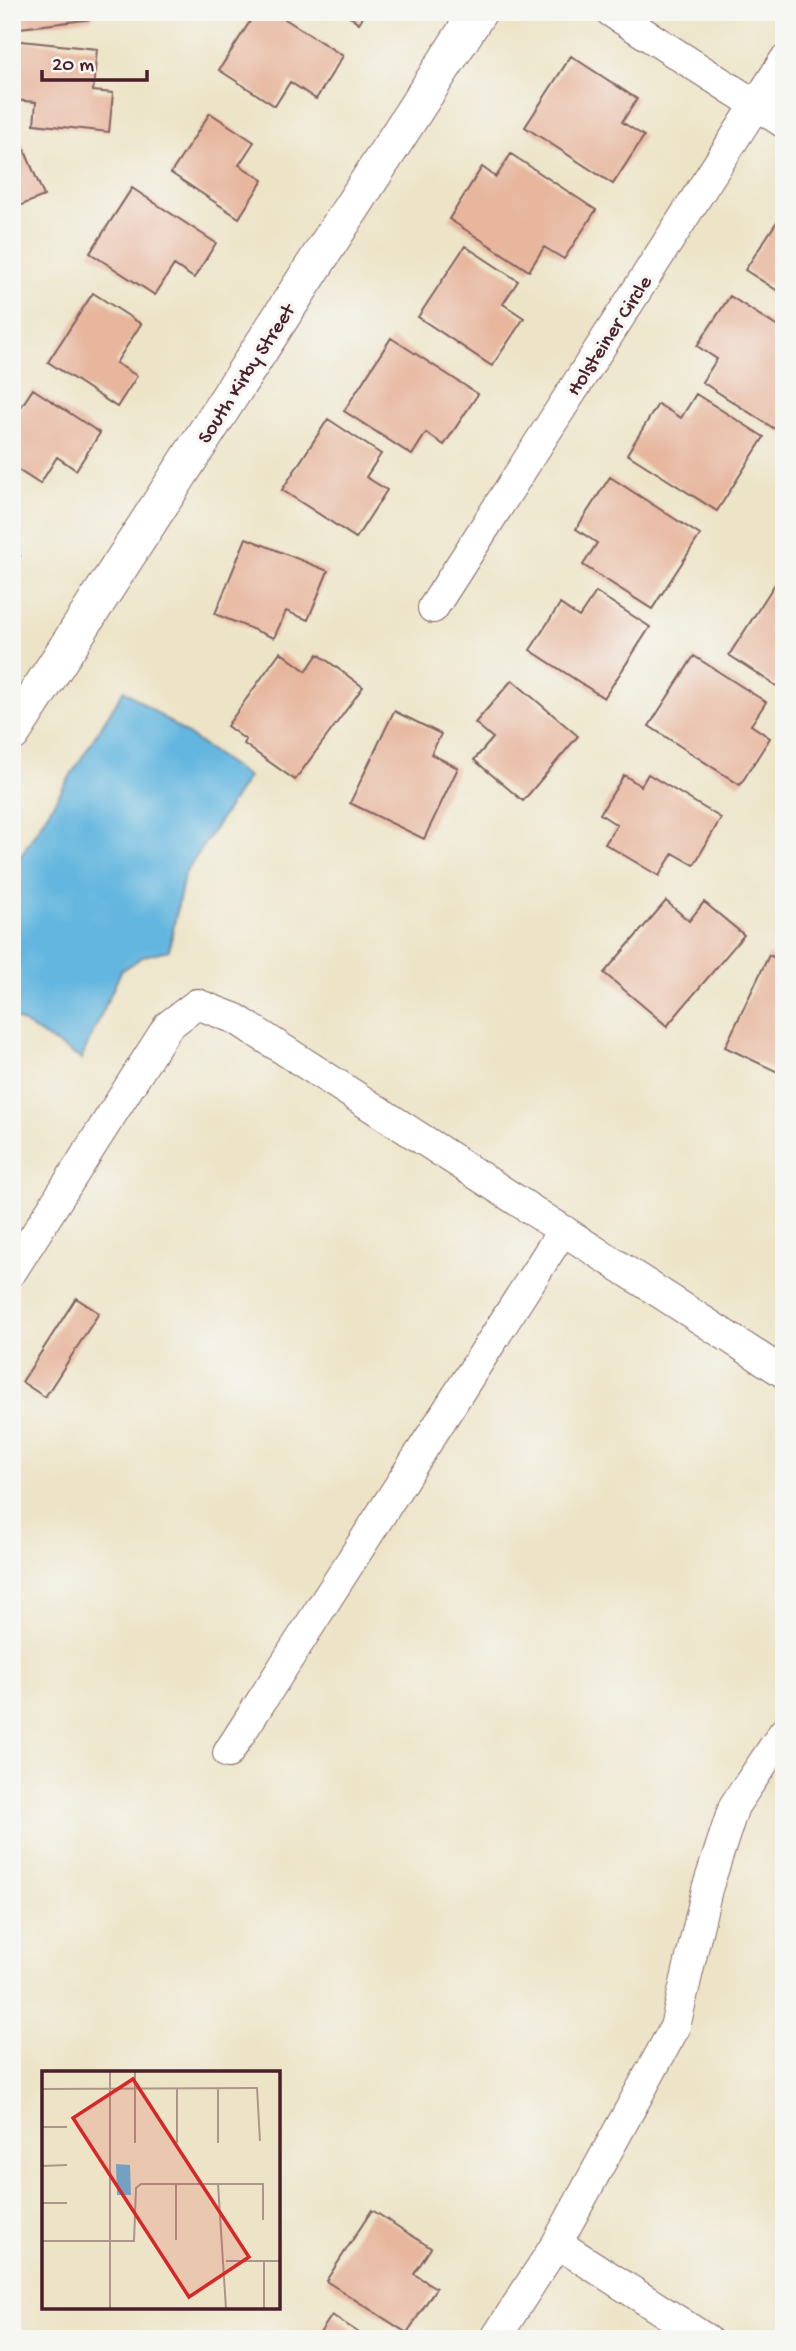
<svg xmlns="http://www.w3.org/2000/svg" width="796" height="2351" font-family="'Gochi Hand',sans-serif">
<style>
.water{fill:#63b6df;stroke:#566a85;stroke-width:2}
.building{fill:#e7b69d}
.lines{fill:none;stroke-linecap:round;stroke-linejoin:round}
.minor-casing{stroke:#836462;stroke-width:32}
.tertiary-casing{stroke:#836462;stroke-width:39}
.minor{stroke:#fff;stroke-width:30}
.tertiary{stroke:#fff;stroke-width:37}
.labels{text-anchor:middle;stroke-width:7;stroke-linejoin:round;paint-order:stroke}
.street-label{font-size:21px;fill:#4a1f2b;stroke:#f6f6f2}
.inset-road{fill:none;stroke:#ac9589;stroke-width:2}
.view{fill:#d62828;fill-opacity:0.15;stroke:#d62828;stroke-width:3.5}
.inset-edge{fill:none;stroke:#4a1f2b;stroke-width:3.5}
</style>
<rect width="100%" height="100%" fill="#f6f6f2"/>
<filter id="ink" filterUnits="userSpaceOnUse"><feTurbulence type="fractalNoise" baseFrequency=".0143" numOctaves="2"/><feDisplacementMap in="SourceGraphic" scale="14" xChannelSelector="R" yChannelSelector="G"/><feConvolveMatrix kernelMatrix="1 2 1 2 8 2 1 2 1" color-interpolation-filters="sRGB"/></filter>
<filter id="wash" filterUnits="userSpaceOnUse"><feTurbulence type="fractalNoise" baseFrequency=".00686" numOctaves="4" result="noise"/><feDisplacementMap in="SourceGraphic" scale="28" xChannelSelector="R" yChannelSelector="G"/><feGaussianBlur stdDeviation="1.57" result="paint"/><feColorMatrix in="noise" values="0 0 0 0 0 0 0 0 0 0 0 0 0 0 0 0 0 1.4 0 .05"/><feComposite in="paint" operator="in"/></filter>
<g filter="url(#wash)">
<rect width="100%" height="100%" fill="#ede4c7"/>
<!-- water -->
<path class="water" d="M124,690l124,87 -64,98 -15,75 -25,6 -23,15 -40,88 -69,-43v-146z"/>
<g id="blocks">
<!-- building -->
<path class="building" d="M12,12h80v7l-80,10z
M256,12h18l69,44 -27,43 -26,-17 -15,24 -56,-36z
M343,12h23l-7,11z
M12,40l85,9 -4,42 20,2 -4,39 -75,-8 2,-22 -24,-2z
M571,56l66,43 -15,23 22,14 -31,48 -88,-57z
M210,113l44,29 -15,23 24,15 -24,38 -68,-45z
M22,144l22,52 -32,13v-61z
M511,154l85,56 -32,49 -20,-12 -15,24 -80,-52 33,-52 14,10z
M132,188l84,55 -22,35 -20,-13 -19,30 -65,-42z
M778,220l6,4v71l-39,-25z
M465,246l53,35 -15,23 21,14 -32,48 -74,-49z
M93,293l48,31 -25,39 21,13 -20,31 -69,-45z
M730,296l54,35v72l-3,4 3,1v27l-82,-53 15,-23 -20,-13z
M391,338l87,56 -34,51 -18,-12 -14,22 -68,-44z
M33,389l67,44 -24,37 -19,-13 -17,27 -28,-18v-56l5,3z
M696,394l68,43 -47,74 -90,-57 31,-50 23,14z
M328,419l53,35 -15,23 21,13 -31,48 -74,-48z
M610,477l90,58 -48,74 -69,-44 14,-22 -21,-14z
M246,538l82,33 -20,49 -22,-9 -12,27 -59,-24z
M12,551l8,5 -8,11z
M775,584l9,6v101l-55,-36z
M596,592l54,35 -46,71 -74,-48 30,-46 19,13z
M280,652l26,19 12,-17 45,33 -68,93 -51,-36 2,-4 -19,-14z
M694,656l72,46 -15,23 19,13 -30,47 -91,-59z
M512,680l66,56 -55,65 -49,-41 19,-22 -18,-15z
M394,711l47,23 -10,20 27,14 -34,71 -74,-36z
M648,774l73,44 -27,47 -21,-12 -14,23 -54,-32 12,-19 -17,-11 24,-39 17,11z
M666,901l23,20 15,-19 40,33 -77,91 -63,-53z
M769,955l15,7v113l-59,-28z
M76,1298l23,15 -54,84 -23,-15z
M372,2210l59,38 -17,26 22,14 -29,45 -81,-52z
M332,2315l36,24h-52z"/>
</g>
</g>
<g filter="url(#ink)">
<use href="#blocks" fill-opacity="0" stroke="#836462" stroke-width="2"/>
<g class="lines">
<defs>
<path id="minor" d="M611,12l173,111
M433,608l351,-547
M12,1271l156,-245 29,-22 39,15 548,354
M228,1753l335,-523
M557,2243l149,96
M495,2339l62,-96 118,-216 32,-138 27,-83 50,-74"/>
<path id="tertiary" d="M12,733l466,-721"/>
</defs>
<!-- minor casing -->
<use href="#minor" class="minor-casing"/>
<!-- tertiary casing -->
<use href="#tertiary" class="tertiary-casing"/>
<!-- minor -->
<use href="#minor" class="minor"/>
<!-- tertiary -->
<use href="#tertiary" class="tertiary"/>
</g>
</g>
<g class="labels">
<!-- street labels -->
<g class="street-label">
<text transform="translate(608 335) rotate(-57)" y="7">Holsteiner Circle</text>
<text transform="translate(245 373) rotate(-57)" y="7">South Kirby Street</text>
</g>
</g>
<!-- overview -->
<g transform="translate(42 2071)">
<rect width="238" height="238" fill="#ede4c7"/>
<path d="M74,93l14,1 1,30h-14z" fill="#63b6df"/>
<path class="inset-road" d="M68,0v238M93,0v72M0,18l215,-1 3,53M135,18v54M0,56h25M176,72v-55M0,95l25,-1M134,113v56M176,113l8,125M0,132h25M0,170h92l2,-53 5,-4h122v36M184,190h54M222,190v48"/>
<path class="view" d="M91,8l116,178 -60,40 -116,-179z"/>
<rect width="238" height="238" class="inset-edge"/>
</g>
<!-- margin -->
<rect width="796" height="2351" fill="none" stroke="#f6f6f2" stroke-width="42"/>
<!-- scale -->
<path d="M42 70v10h105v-10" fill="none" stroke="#4a1f2b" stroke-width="3.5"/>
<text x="52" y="70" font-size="21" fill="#4a1f2b" stroke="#f6f6f2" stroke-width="5" paint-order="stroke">20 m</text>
</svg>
